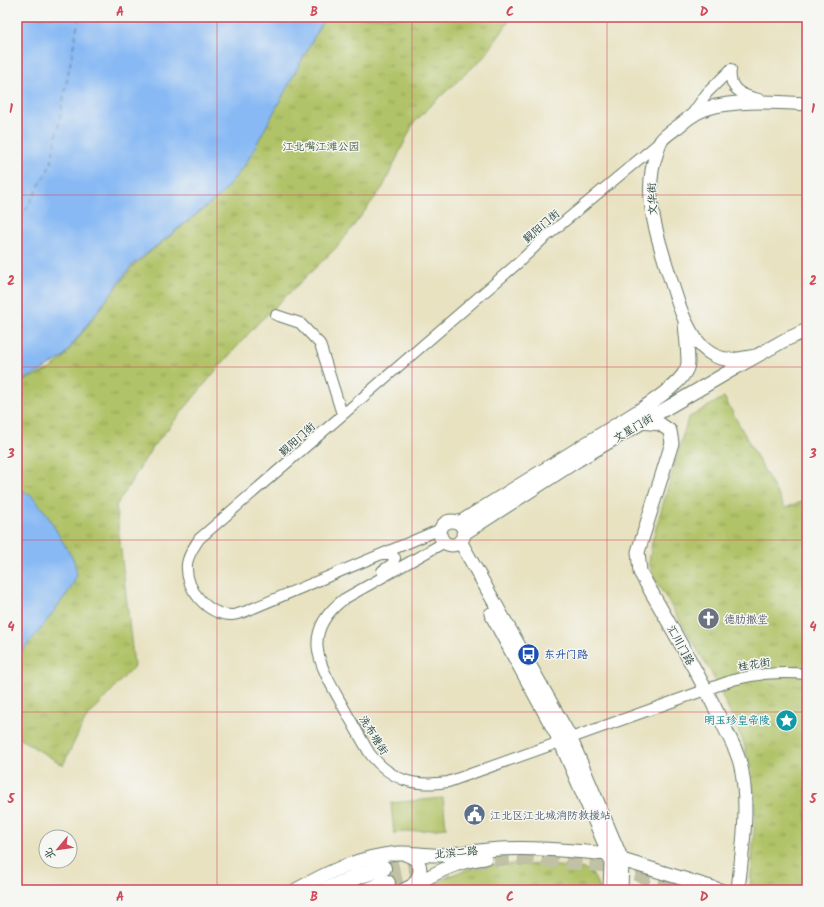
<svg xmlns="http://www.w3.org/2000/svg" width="824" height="907" font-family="Kalam,'LXGW WenKai TC',sans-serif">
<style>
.park{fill:url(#park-tufts);stroke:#68804e}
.pitch{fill:#b1c367;stroke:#68804e}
.water{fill:#88b9f4;stroke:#547b94}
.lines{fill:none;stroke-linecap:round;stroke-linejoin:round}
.ferry{stroke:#395c64;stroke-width:1;stroke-dasharray:5 4;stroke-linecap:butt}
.primary-tunnel{stroke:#c0c1a5;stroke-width:16;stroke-dasharray:16 8;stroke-linecap:butt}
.minor-casing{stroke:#657765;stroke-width:12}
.tertiary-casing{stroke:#657765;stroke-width:15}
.primary-casing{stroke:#657765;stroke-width:18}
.minor{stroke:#fff;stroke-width:10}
.tertiary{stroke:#fff;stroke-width:13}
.primary{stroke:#fff;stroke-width:16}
.grid{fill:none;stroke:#d1495b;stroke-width:1;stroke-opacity:0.55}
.labels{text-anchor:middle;stroke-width:3;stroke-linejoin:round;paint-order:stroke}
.park-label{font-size:11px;fill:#445e41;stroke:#f6f6f2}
.street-label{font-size:11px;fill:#1f3d34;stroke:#f6f6f2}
.worship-label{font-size:11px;fill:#5b616d;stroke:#f6f6f2;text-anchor:start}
.transit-label{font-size:11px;fill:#164399;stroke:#f6f6f2;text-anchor:start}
.culture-label{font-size:11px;fill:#0d838f;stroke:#f6f6f2;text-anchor:end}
.service-label{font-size:11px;fill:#4e5e75;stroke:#f6f6f2;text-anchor:start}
.neatline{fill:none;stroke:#d1495b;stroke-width:1.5}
.grid-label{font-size:13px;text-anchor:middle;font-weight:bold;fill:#d1495b}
</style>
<defs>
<pattern id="park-tufts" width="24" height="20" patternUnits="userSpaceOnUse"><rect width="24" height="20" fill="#b1c367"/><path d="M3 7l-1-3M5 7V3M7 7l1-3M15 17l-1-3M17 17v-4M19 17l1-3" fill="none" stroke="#8fa056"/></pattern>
</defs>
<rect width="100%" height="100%" fill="#f6f6f2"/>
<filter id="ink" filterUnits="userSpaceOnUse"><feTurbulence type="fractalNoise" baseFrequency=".025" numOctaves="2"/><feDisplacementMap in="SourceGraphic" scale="8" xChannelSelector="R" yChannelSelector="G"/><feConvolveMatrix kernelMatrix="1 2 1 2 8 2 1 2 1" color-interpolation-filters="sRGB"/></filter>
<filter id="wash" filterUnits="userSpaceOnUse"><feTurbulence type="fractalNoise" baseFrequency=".012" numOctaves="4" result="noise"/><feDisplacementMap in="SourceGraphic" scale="16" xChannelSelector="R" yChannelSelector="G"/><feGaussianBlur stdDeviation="0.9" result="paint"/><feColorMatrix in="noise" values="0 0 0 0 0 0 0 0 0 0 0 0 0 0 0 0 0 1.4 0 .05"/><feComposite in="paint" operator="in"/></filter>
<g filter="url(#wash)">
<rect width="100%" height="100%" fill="#e8e2c1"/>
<!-- park -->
<path class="park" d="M308,17h204l-27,39 -54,49 -18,19 -30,63 -44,58 -81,78 -40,45 -66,80 -36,58 18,160 -49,54 -22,45 -46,-28v-353l33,-15 13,-11 70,-92 89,-72 8,-34z
M724,397l61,111 22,-8v390h-57l5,-74 -1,-22 -3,-25 -8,-28 -32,-69 -58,-96 -4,-13 3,-21 36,-124z
M502,864c30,0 59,1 88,6l11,20h-178l26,-14 26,-9z"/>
<!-- pitch -->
<path class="pitch" d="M443,798l3,30 -52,5 -3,-30z"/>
<!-- water -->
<path class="water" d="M17,17h308l-78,145 -25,32 -90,71 -69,92 -24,15 -22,11z
M23,491l10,6 13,16 28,48 3,14 -6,13 -31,42 -23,27v-165z"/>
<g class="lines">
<!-- ferry -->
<path class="ferry" d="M17,226l34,-62 28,-147"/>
</g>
</g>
<g filter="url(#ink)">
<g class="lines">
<!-- primary-tunnel -->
<path class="primary-tunnel" d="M470,862l30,-4h28l86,7 70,25
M383,868l46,-10
M387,883l45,-11"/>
<defs>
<path id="minor" d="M731,69c-3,20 10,26 28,30
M692,114l15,-21 24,-24
M276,315l24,8 20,21 22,70
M441,529l-197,83c-4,1 -8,3 -12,3 -25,0 -47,-26 -45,-51 1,-9 7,-17 12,-25l319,-276 23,-22 120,-100
M445,542l-101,57c-43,33 -26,63 -4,102 10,18 20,36 30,53 22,27 44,33 78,28l285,-102c26,-7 47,-8 74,-6
M382,571l10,-7 3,-6 -5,-4h-7"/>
<path id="tertiary" d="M756,356c-16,3 -31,7 -46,-3 -24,-15 -34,-57 -42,-82 -12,-38 -26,-79 -11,-119 1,-3 2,-8 4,-11 4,-6 13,-11 19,-16 10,-9 22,-17 36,-19 30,-6 61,-4 91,-2
M641,422l19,2 10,7 2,12 -34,109 2,20c27,48 55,95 79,144 8,18 20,36 23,56 7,39 0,79 -4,118
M440 533a12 12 0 1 1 24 0a12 12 0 1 1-24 0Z
M459,523l184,-115c13,-9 44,-28 45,-45 0,-13 -2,-27 -3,-40
M463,534l115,-74 159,-93 46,-26 24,-11
M460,541l110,196 52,123 -1,30
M491,614l69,127 49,113 2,8 -1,28
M405,854c19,6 18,20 7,32
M615,861l7,-1 98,30
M296,890c32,-18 65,-34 102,-37 14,-1 28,3 42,2 20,-1 40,-5 60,-6 37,-2 73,2 109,5l6,2
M404,890c27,-14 50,-29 81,-32"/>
<path id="primary" d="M326,890l32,-14 25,-8
M369,890l18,-7"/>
</defs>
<!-- minor casing -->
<use href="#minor" class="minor-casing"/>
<!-- tertiary casing -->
<use href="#tertiary" class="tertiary-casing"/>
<!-- primary casing -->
<use href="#primary" class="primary-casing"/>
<!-- minor -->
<use href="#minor" class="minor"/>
<!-- tertiary -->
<use href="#tertiary" class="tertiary"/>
<!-- primary -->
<use href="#primary" class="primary"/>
</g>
</g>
<!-- grid -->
<path class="grid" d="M217,17v873M412,17v873M607,17v873M17,195h790M17,367h790M17,540h790M17,712h790"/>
<!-- icons -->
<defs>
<symbol id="church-disc" viewBox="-11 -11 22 22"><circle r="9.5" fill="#6b7280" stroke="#f6f6f2"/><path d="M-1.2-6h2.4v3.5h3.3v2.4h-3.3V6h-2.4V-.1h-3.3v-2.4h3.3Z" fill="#fff"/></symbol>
<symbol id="bus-disc" viewBox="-11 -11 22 22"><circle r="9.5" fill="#1a4fb4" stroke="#f6f6f2"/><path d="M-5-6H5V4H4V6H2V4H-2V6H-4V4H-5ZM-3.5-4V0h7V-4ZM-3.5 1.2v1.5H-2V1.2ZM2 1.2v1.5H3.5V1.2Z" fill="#fff"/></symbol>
<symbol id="sight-disc" viewBox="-11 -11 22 22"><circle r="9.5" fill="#0f9aa8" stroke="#f6f6f2"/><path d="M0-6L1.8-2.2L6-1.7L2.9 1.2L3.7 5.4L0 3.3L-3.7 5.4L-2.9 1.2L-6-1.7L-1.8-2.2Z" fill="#fff"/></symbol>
<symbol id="civic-disc" viewBox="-11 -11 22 22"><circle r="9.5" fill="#5c6f8a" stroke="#f6f6f2"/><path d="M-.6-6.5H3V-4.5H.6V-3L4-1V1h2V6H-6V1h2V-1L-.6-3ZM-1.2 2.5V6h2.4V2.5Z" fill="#fff"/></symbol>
</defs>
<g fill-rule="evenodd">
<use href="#church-disc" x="696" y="606" width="25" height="25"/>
<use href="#bus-disc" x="516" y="642" width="25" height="25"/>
<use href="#sight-disc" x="774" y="708" width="25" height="25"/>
<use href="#civic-disc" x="462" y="802" width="25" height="25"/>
</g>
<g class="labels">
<!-- park labels -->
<g class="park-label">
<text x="321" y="150">江北嘴江滩公园</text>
</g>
<!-- street labels -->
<g class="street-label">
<text transform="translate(652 199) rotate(-93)" y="4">文华街</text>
<text transform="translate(541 226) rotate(-41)" y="4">觐阳门街</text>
<text transform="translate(633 428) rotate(-31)" y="4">文星门街</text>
<text transform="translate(297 439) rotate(-42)" y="4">觐阳门街</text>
<text transform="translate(681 645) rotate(61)" y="4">汇川门路</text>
<text transform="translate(754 664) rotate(-9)" y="4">桂花街</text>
<text transform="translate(374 735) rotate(58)" y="4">洗布塘街</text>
<text transform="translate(456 852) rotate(-5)" y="4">北滨二路</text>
</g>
<!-- worship labels -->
<g class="worship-label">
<text x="724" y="623">德肋撒堂</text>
</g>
<!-- transit labels -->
<g class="transit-label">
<text x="544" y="658">东升门路</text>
</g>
<!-- culture labels -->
<g class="culture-label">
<text x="770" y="724">明玉珍皇帝陵</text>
</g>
<!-- service labels -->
<g class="service-label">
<text x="490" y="819">江北区江北城消防救援站</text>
</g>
</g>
<!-- margin -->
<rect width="824" height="907" fill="none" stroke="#f6f6f2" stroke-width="44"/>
<!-- north arrow -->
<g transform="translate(58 849) rotate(241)"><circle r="19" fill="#f6f6f2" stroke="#a0aca6"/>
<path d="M0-3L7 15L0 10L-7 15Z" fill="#d1495b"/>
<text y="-6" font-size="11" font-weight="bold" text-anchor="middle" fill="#1f3d34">北</text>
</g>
<rect x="22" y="22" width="780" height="863" class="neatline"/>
<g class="grid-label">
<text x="120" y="16">A</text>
<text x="314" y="16">B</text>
<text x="510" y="16">C</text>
<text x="704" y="16">D</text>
<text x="11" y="113">1</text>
<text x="813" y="113">1</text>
<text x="11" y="285">2</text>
<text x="813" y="285">2</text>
<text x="11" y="458">3</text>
<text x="813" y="458">3</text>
<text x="11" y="631">4</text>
<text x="813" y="631">4</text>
<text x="11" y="803">5</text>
<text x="813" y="803">5</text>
<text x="120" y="901">A</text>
<text x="314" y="901">B</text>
<text x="510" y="901">C</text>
<text x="704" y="901">D</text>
</g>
</svg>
